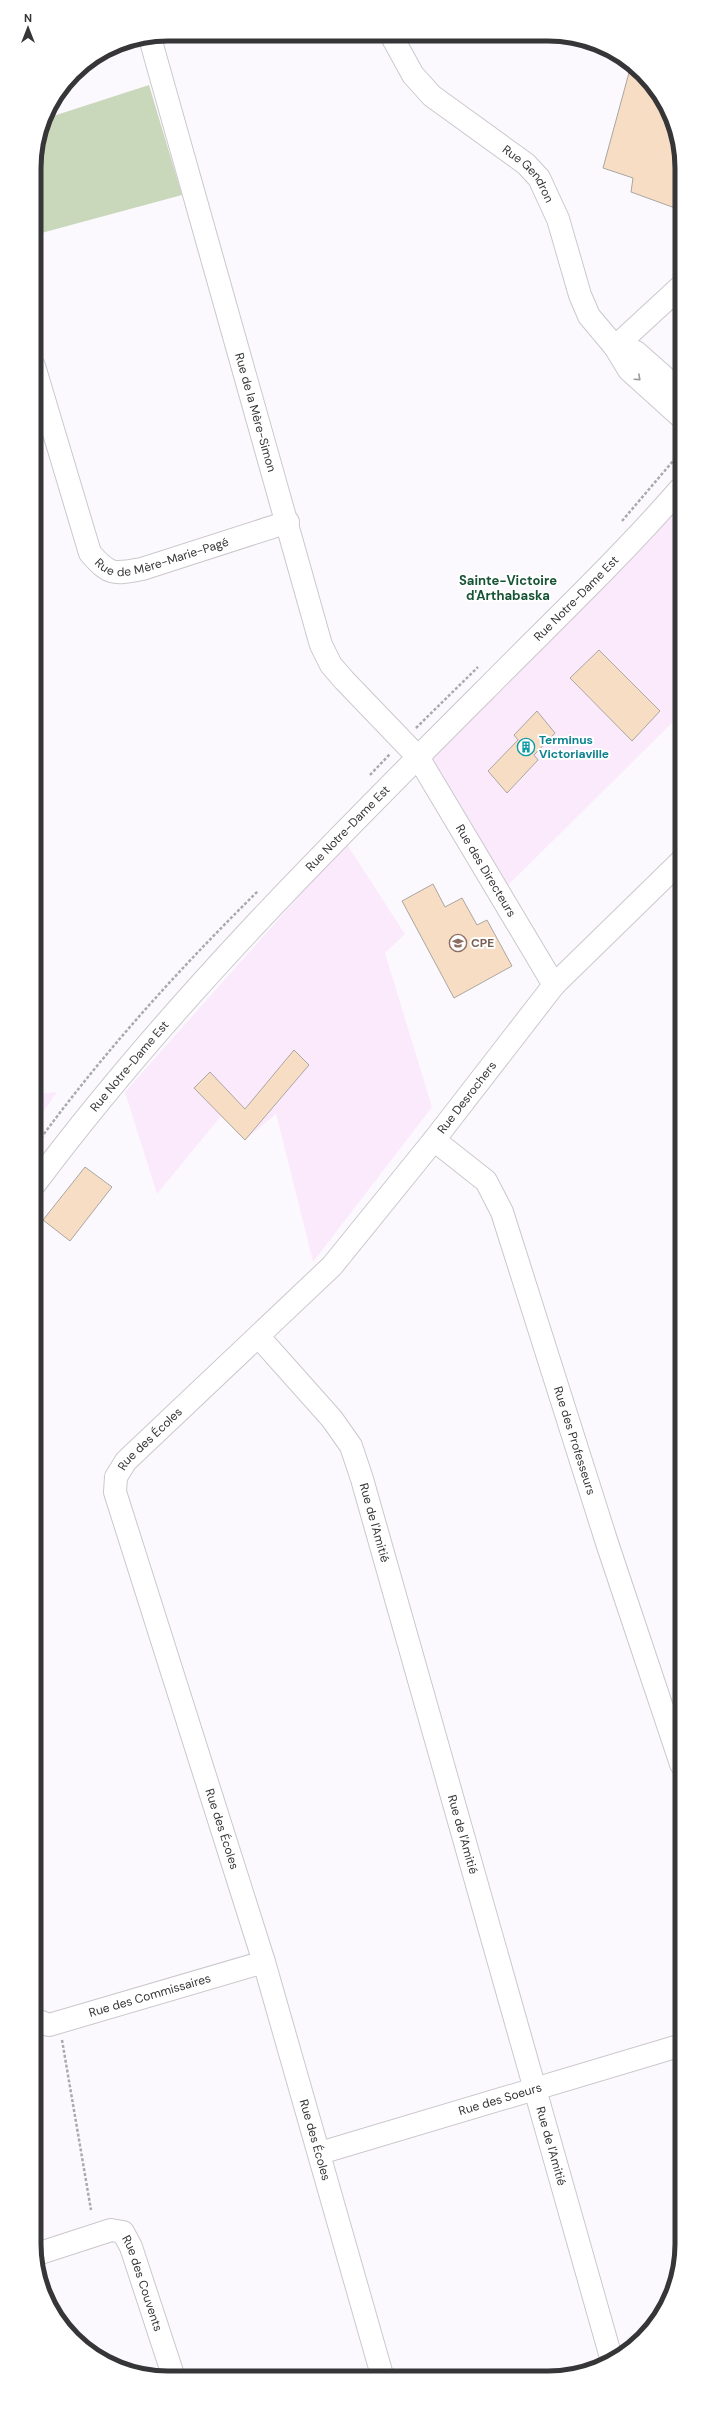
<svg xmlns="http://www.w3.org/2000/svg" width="716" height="2412" font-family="'DM Sans',sans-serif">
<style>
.commercial{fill:#fbeafc}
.green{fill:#c9d8bb}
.building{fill:#f6ddc3;stroke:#aaa6a2}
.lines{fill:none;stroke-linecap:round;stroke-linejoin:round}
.minor-casing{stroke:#cbc8cd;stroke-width:24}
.path{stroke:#aca9ad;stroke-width:2.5;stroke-dasharray:3 2;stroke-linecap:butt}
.minor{stroke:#fff;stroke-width:22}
.oneway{stroke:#9a9a9b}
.labels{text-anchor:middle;stroke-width:4;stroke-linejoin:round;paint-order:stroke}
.street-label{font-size:12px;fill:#363537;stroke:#fff}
.culture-label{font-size:12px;font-weight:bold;fill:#0d838f;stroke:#fff;text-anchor:start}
.education-label{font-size:12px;font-weight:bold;fill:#785e54;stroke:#fff;text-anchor:start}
.neighbourhood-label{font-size:13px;font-weight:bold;fill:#175335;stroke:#fff}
.rim{fill:none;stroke:#363537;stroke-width:5}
</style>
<rect width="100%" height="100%" fill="#fcf9fe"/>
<!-- commercial -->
<path class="commercial" d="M680,504v220l-5,-4 -180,178 -76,-128z
M346,843l59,91 -20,19 47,154 -119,155 -37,-148 -31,26 -24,-24 -64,78 -32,-102z
M57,1092l-22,32v-30z"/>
<!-- green -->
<path class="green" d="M149,85l33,110 -148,40v-76l10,-40z"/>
<!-- building -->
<path class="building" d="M630,69l13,4 25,35 11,34 1,47 -5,19 -44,-16 2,-14 -30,-10z
M599,650l61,61 -28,30 -62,-63z
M537,711l18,22 -21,22 4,5 -31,33 -19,-22 30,-31 -4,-5z
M433,884l12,23 17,-9 15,27 10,-5 25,46 -58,32 -52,-97z
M294,1050l15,15 -64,75 -51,-52 16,-16 35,37z
M85,1167l27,20 -42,54 -27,-21z"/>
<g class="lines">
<defs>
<g id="minor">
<path id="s1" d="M391,35l22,40 19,21 94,68 13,14 19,41 22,76 9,21 26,31 14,23 51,46"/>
<path id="s2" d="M150,38l171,607 10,20 13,15 74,77 136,228"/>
<path d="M615,347l65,-60"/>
<path d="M615,347l21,5 44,39"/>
<path id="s3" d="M34,366l56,187c20,23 24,21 52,16l146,-47"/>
<path id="s4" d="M434,1140l52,41 16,31 105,331 74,221"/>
<path id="s5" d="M35,1184c134,-179 292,-336 449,-493 66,-67 134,-131 196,-202"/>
<path id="s6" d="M259,1337l73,82 19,27 11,33 250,882"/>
<path id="s7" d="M36,2020l13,5 215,-63"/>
<path id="s8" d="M320,2153l362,-108"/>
<path id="s9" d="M37,2254l74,-24 12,2 8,15 42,128"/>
<path id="s10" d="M382,2375l-118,-413 -149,-470 1,-15 10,-16 206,-195 102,-126 120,-155 126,-123"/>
</g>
</defs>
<!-- minor casing -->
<use href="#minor" class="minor-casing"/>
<!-- path -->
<path class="path" d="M622,521l51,-60 7,-13
M416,728l62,-61
M370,775l20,-21
M35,1146c67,-92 142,-175 223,-255
M62,2040l29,170"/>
<!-- minor -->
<use href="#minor" class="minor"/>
</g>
<!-- one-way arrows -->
<defs><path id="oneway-chevron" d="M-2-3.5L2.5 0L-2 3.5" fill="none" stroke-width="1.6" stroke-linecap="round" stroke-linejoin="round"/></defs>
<use class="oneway" href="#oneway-chevron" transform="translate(638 378) rotate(42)"/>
<!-- icons -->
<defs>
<symbol id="building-ring" viewBox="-11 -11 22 22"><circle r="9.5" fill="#fff" stroke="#0f9aa8" stroke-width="1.5"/><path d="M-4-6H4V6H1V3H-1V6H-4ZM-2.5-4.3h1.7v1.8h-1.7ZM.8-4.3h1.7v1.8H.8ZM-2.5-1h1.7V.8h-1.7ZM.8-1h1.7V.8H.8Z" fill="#0f9aa8"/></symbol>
<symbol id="school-ring" viewBox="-11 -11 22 22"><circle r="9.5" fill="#fff" stroke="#8d6e63" stroke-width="1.5"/><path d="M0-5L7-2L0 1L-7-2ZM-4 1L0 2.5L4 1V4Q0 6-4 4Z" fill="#8d6e63"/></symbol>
</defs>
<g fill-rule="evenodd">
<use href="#building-ring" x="516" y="737" width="20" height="20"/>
<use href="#school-ring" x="448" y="933" width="20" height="20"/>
</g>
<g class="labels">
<!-- street labels -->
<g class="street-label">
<text dy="4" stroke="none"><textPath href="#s1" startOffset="199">Rue Gendron</textPath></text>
<text dy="4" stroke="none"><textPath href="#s2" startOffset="389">Rue de la Mère-Simon</textPath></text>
<text dy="4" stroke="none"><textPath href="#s3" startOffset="275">Rue de Mère-Marie-Pagé</textPath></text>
<text dy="4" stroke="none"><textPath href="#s5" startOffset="798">Rue Notre-Dame Est</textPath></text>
<text dy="4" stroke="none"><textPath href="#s5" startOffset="474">Rue Notre-Dame Est</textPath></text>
<text dy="4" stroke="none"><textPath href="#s2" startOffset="912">Rue des Directeurs</textPath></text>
<text dy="4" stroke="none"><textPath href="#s5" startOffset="151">Rue Notre-Dame Est</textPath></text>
<text dy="4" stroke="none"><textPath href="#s10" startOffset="1456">Rue Desrochers</textPath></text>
<text dy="4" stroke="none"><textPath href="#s10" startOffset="989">Rue des Écoles</textPath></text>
<text dy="4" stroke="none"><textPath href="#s4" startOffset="341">Rue des Professeurs</textPath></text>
<text dy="4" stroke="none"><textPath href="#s6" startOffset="223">Rue de l'Amitié</textPath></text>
<text transform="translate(222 1829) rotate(72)" y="4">Rue des Écoles</text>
<text dy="4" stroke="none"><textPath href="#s6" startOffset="547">Rue de l'Amitié</textPath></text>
<text dy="4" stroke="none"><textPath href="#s7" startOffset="119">Rue des Commissaires</textPath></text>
<text dy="4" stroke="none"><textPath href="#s8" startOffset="188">Rue des Soeurs</textPath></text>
<text transform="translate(315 2140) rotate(74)" y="4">Rue des Écoles</text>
<text dy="4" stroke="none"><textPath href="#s6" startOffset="871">Rue de l'Amitié</textPath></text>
<text dy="4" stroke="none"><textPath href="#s9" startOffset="145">Rue des Couvents</textPath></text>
</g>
<!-- culture labels -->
<g class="culture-label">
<text x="539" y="744">Terminus<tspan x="539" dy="14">Victoriaville</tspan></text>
</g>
<!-- education labels -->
<g class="education-label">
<text x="471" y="947">CPE</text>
</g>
<!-- neighbourhood labels -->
<g class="neighbourhood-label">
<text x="508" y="585">Sainte-Victoire<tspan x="508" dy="15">d'Arthabaska</tspan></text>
</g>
</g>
<!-- crop -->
<path d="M0 0H716V2412H0ZM168 41H548A127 127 0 0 1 675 168V2244A127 127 0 0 1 548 2371H168A127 127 0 0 1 41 2244V168A127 127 0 0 1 168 41Z" fill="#fff" fill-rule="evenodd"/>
<path class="rim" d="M168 41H548A127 127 0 0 1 675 168V2244A127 127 0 0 1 548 2371H168A127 127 0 0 1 41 2244V168A127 127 0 0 1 168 41Z"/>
<!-- north arrow -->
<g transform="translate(28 28)" stroke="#ffffff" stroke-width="3" paint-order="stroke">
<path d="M0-3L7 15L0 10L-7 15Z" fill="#363537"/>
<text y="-6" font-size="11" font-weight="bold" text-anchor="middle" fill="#363537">N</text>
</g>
</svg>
